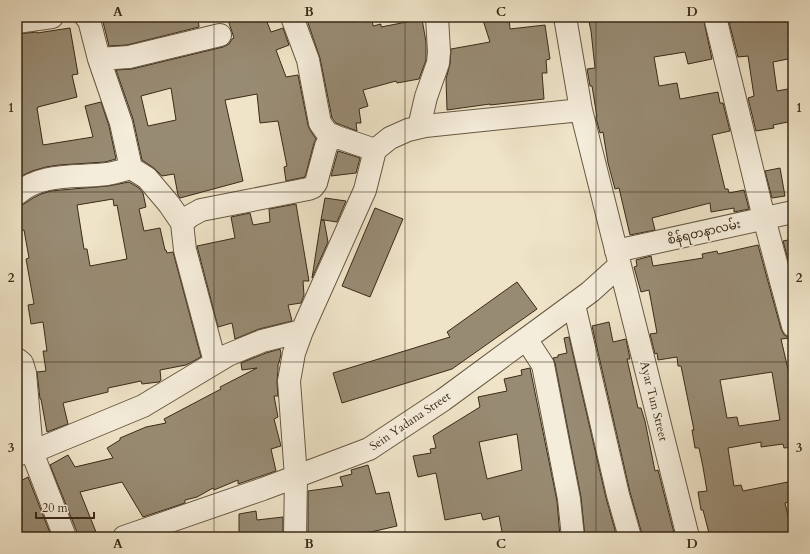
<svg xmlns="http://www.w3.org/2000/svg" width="810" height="554" font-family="Cardo,'Noto Sans Myanmar',serif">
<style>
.building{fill:#988b73;stroke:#3a2a17;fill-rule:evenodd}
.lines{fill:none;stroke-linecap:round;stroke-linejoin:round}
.minor-casing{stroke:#675843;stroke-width:24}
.minor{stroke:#f5eddb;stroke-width:22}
.grid{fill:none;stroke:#3a2a17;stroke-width:1;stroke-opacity:0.55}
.labels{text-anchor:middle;stroke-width:3.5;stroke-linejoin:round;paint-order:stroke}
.street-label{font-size:12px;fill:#3a2a17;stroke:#f5eddb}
.neatline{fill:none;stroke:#3a2a17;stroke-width:1.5}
.grid-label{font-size:13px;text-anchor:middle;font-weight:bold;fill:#3a2a17}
</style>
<rect width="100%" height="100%" fill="#efe4c8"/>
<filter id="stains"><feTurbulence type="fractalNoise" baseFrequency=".005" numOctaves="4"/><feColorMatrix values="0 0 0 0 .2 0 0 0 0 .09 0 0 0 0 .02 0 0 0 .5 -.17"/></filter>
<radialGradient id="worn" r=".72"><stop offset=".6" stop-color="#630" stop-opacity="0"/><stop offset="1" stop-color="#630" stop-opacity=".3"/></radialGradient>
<!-- building -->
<path class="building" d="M125,17h73l1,10 -72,18 -18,1 -7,-28z
M227,17h38l6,15 12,-4 6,17 -13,5 10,27 12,-2 10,50 2,5 6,9 -2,4 -9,34 -19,4 -2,-14 3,-1 -9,-45 -18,2 -3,-29 -32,6 18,81 -63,17 -2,-3 -4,-21 -12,2 -8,-8 -12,-8 -9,-41 -17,-49 16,-1 91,-22 6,-3 3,-5 2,-1zM171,88l5,32 -28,6 -7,-30z
M317,17h34l1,5 20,-4 1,8 8,-2v3l41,-8 4,23v18l-7,19 -22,4 -1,-2 -33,9 5,16 -9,3 2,14h-5l1,8 -21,-8 -4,-5 -12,-60 -13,-38z
M482,17h27l1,12 35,-4 5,34 -4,1 1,13h-5l2,26 -54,6v-1l-43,6 -1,-31 4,-15 1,-15 39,-7z
M588,17h115l9,42 -24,5 -3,-12 -31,5 5,29 18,-3 3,16 38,-7 2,11h3l7,28 -18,4 13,54h3l1,4 15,-3 5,19 -15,3v-4l-23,4 -1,-9 -58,15 3,12 -25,5 -11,-47 -4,1 -7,-26 -5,-31 -3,1 -4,-15v-1h1l-5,-31h-2l-3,-17 8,-1 -4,-37z
M751,17h42v41l-20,4 4,29 16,-3v33l-20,4 1,3 -18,3 -8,-33 6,-2 -6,-40 -10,1 -9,-35 23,-2z
M70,28l8,46 -6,1 5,22 -39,10v1h-1l6,37 50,-8 -8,-31 16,-4 8,24 7,33 -11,3 -46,3 -13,2 -14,4 -15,7v-144l20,-2v1z
M338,151l22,7 -4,15 -25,3z
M780,168l5,28 -13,2 -7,-27z
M129,182l10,6 4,5 3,14 -7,2 5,22 16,-3 5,22h1l1,3 6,-1 28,105 -15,8 -26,5 1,10 -2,2 -17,2 -1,-3 -33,7v4l-45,11 5,21 -21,8 -6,-33h-1l-3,-27 9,-1 -3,-20h4l-4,-29 -12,2 -3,-19 6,-1 -8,-45 3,-1 -5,-28 -7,1v-25l7,-2 9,-6 8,-4 10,-3 10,-1 47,-4zM113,199l1,7 3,-1 10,54 -37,7 -3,-17h-3l-7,-44z
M325,198l21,3 -9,21 -13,-2 4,22 -16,36 9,-58h3h-3z
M296,204l13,77h-6l1,14 -3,8 -13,2 4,16 -33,8 -24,10 -3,-16 -14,4 -21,-81 38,-8 -4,-21 19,-4 3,12 17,-3 -1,-13z
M375,208l28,11 -33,78 -28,-11z
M793,239v39l-10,-37z
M758,245l23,84 3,6 6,3 -9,1 12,52v56l-9,1 -1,-4 -22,3v-5l-33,6 6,38 7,-1 2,6 50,-10v20l-8,2 8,34h-83l-7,-27h-2l-3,-18 9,-1 -4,-24 -4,-19h-4l-3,-18h2l-13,-64h-3l-1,-9 -19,3 -1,-7 -2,1 -5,-20 7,-1 -8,-43 -8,2 -7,-25 3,-1 -1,-6 15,-4 2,10 50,-8 -1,-4 15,-3 1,3zM772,372l8,48 -41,6 -2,-9 -10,1 -7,-38z
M517,282l20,27 -85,60 -110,34 -9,-30 117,-36 -3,-5z
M609,322l4,20 13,-3 4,20h-3l11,49h3l4,13 10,50 3,-1 16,63 -17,4h-15v-3l-12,-42 -38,-166z
M569,337l37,161 11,39h-4l-1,-4 -27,4 -4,-40 -26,-134 -2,-5 5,-1v-2l9,-2 -3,-15z
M280,349l1,5 -2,9 -1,1v5l-1,13 1,14h-4l4,21 -4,2 7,27 -10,3 5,22 -38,13v-4l-24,10 -1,-2 -16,9 -12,3v3l-42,14 -21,-35 -42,10 18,45h-21v-5l-27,-67 18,-10 7,12 38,-9 -6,-10 13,-8v-2l26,-11 20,-4 -2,-4 57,-30 -1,-2 37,-19 -15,2 -1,-7 25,-10z
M530,368l27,133 3,36h-29v-4l-21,4h-7l-4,-21 -16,4 -2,-7 -36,7 -9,-47 -18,4 -5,-21 18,-3 -1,-4 6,-1 -3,-12 47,-29 -2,-10 29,-6 -3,-12 18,-4 -1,-5zM517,434l5,36 -35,9 -8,-37z
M368,465l8,29 13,-2 8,34 -39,9v2h-50v-46l35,-5 -3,-9 12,-3 -1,-4z
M28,477l22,56 -15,4h-18v-54z
M256,511l1,9 26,-3v18l-17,2h-27v-23z"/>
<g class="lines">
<defs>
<path id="minor" d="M86,17l3,3 10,39 22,64 10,45 16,10 22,26 13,19
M292,17l16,43 12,63 8,11 47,16
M565,17l16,93 107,427
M715,17l49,201 29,108
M17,22l35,-5
M99,59l30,-2 91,-22
M419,127l7,-30 12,-34 1,-11 -2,-35
M17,194c24,-22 60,-16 90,-20 8,-1 16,-4 24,-6
M616,251l177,-39
M575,303v6l43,186 12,42
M526,339l17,26 26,134 4,38
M17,359l5,4 3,10 7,79 33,85
M215,362l-30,-112 -3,-27 8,-7 11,-6 107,-21 5,-2 3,-4 10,-37 7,-11
M17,454l15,-2 111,-46 85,-51 34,-14 40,-10
M124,537l139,-48 106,-40 74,-49 83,-61 64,-47 30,-27
M295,537l1,-60 -7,-96 5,-28 8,-22 63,-141 10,-40 15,-12 18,-8 17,-4 156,-16"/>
</defs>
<!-- minor casing -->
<use href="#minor" class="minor-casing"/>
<!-- minor -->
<use href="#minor" class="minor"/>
</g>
<!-- grid -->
<path class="grid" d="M214,17v520M405,17v520M596,17v520M17,192h776M17,362h776"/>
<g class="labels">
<!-- street labels -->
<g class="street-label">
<text transform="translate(704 232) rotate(-13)" y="4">စိန်ရတနာလမ်း</text>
<text transform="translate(654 401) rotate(76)" y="4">Ayar Tun Street</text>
<text transform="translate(410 421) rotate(-34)" y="4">Sein Yadana Street</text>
</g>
</g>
<!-- margin -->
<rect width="810" height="554" fill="none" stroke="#efe4c8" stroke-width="44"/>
<!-- scale -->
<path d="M36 512v6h58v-6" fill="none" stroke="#3a2a17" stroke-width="2"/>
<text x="42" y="512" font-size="12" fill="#3a2a17" stroke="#f5eddb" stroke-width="3" paint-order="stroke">20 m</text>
<rect x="22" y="22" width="766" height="510" class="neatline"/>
<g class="grid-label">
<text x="118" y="16">A</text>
<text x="309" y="16">B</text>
<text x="501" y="16">C</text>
<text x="692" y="16">D</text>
<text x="11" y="112">1</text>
<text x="799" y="112">1</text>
<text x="11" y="282">2</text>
<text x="799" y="282">2</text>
<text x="11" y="452">3</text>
<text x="799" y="452">3</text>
<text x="118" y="548">A</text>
<text x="309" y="548">B</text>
<text x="501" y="548">C</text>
<text x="692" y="548">D</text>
</g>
<rect width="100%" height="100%" filter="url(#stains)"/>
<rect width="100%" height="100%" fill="url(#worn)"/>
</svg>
